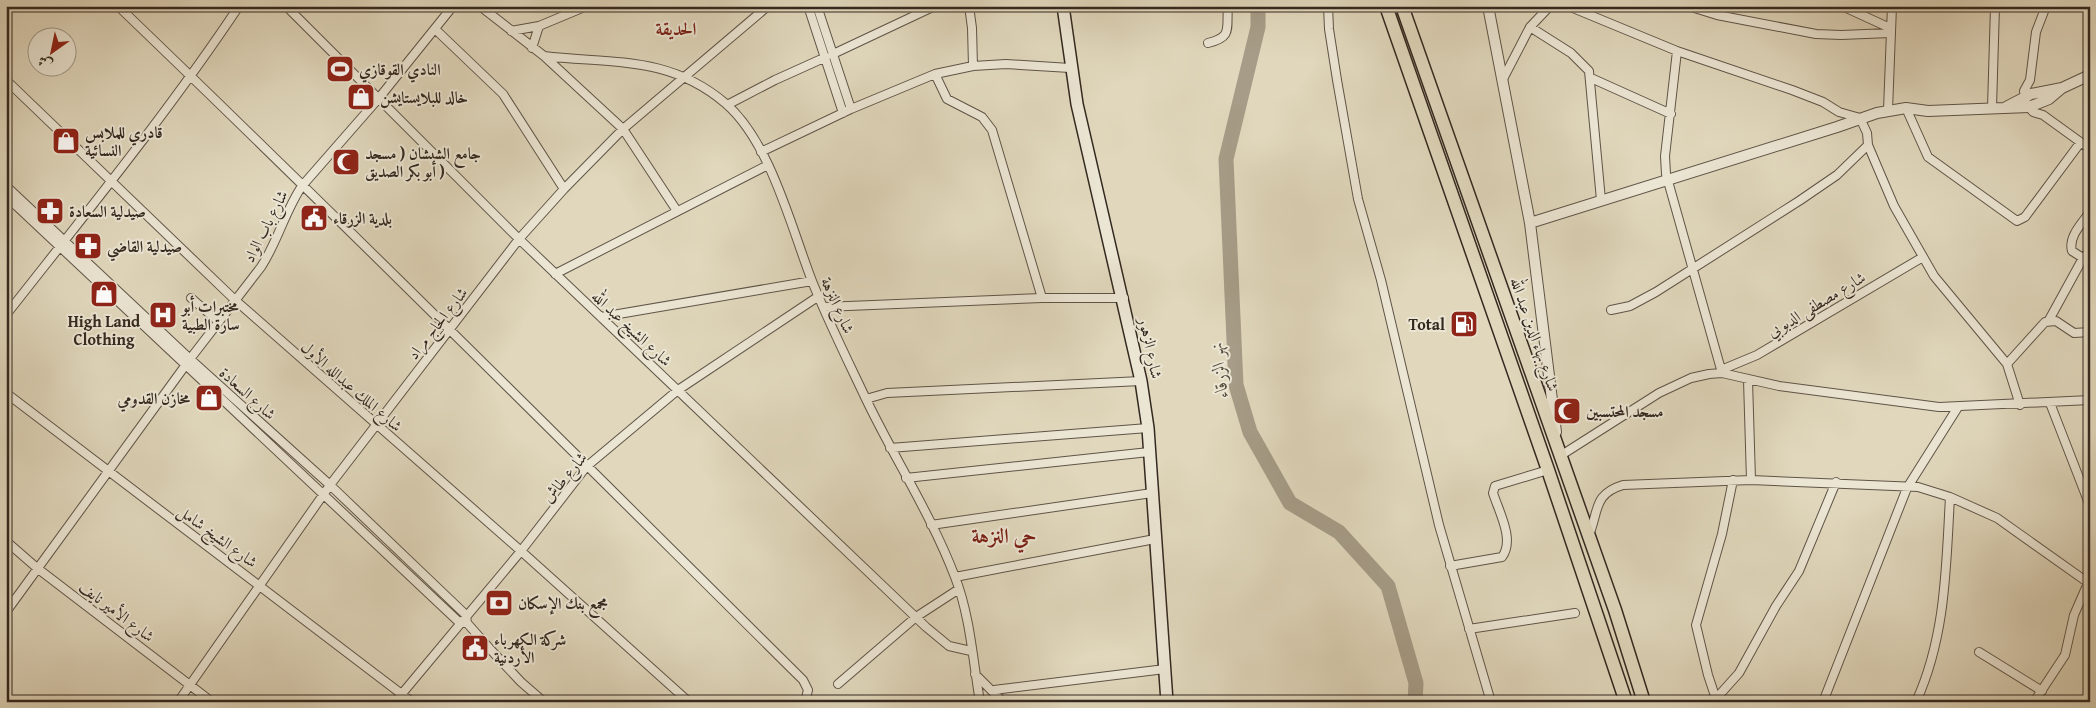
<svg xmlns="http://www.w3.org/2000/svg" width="2096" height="708" font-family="'Gentium Book Plus',Amiri,serif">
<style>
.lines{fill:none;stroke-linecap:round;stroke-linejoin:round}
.river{stroke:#a69c87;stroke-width:15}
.minor-casing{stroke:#5f5447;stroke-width:10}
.tertiary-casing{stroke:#5f5447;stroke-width:12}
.secondary-casing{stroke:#342920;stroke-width:14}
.primary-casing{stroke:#342920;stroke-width:15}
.minor{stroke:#ebe5d3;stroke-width:8}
.tertiary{stroke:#ebe5d3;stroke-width:10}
.secondary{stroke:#ebe5d3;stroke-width:11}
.primary{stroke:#e0d7bc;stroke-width:12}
.labels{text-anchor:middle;stroke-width:4;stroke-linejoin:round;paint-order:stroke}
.poi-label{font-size:16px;font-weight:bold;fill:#342920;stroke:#ebe5d3;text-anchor:start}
.street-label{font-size:16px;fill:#342920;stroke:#ebe5d3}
.neighbourhood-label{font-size:18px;font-weight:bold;fill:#7a1f14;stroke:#ebe5d3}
.water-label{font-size:18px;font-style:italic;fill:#564c3f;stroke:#ebe5d3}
.district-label{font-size:21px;font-weight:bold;fill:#7a1f14;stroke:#ebe5d3}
</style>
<rect width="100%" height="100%" fill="#e0d7bc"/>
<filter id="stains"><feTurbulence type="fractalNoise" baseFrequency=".004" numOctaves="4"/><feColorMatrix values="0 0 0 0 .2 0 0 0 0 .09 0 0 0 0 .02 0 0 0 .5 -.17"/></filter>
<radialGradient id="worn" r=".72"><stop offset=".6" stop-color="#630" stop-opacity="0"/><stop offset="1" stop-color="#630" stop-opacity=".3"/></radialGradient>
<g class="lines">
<!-- river -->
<path class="river" d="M1258,6v21l-32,132 10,226 14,47 40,71 49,29 49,54 28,97 -1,19"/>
<defs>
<path id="minor" d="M118,6c231,222 457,448 685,674l5,10 -3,12
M286,6l233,233 407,388 23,19 22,5
M480,6l64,50 79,73 54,82
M808,6l35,107
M817,6l34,103
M969,6l3,22 1,38
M1328,6l1,23 8,51 21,119 23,81 58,245 52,177
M1568,6l109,45 115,39 31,12 16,10 21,6 7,15 1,12 26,61 40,70 73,88 13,41
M1688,6l29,9 99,19 25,1 49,-2
M1842,6l48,22
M2046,6l-10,26 -6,48 -6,11 2,12 7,9 10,3 47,34
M1530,27l41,26 18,18 12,129
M435,29l68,65 61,95
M511,31l28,-5 48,-20
M1208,43c25,-6 18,-14 20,-37
M532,48l7,-22
M1677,51l-12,105 1,18 56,199
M833,54l102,-48
M544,56c68,8 124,-1 181,47 45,38 66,124 87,178 16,40 35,78 53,116 29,61 66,117 90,180 15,38 18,84 25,125
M935,74l12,25 35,18 10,13 50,168
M1591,78l80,36
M6,80l229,220 286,251 168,151
M1502,81l28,-54 20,-21
M727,105l48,-25 51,-23
M1906,108l22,49 89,64 8,-4 55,-74
M1992,108l3,-102
M1888,110l4,-104
M761,152l90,-43 84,-35 38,-8 33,-2 64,4
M6,186l184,173 140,126 136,130 1,8 23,26 31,33 23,20
M6,196l454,427h7
M2083,258l-11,-7c-4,-14 10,-28 18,-39
M555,274l213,-109
M191,298l28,24
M824,307l218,-9h82
M1611,310l19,-4 26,-14 143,-91 38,-26 31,-30
M6,315c80,-102 161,-201 233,-309
M601,317l211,-36
M2049,320l34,-62 7,-7
M2007,364l38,-42 11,-1 18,12 16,-1
M1721,370l36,-15 166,-98
M1748,380l3,100
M6,393l406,309
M866,399l21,-6 254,-12
M2050,403l40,103
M890,448l258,-20
M1560,456l99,-63 32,-15 18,-4 13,-1 57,13 160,21 151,-7
M906,478l243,-26
M931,525l221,-32
M1589,535c10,-24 4,-41 34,-50l128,-5 167,7 32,10 47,21 93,66
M6,541l31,27 175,134
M1450,566l52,-9c13,-17 -3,-45 -9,-64l2,-7 53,-16
M955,577l200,-38
M6,612l184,-253 71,-92c17,-26 24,-56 41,-81l77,-88 74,-92
M1469,629l106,-16
M1979,652l63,39
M975,674l28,28
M838,684l78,-67 43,-28
M994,690l171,-21
M1716,699l-8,-24 -12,-50 26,-91 11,-54
M178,702l152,-217 189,-246 45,-50 59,-60 145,-123
M395,702l126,-151 65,-84 92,-77 141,-94
M1713,702l26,-29 37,-67 23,-35 37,-89
M1823,702l84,-214 51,-81
M1916,702c30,-66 30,-135 34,-205
M2034,702l31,-47 9,-40 14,-32"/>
<path id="tertiary" d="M1488,6l42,217 26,209
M2006,107l25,-13 31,-6 28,-13
M1530,223l307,-96 40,-14 29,-5 22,3 101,-4 20,-8 13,-11"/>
<path id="secondary" d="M1063,6l14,98 64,277 7,47 19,274"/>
<path id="primary" d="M1386,6l162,464 78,232
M1402,6l213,604 29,92"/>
</defs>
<!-- minor casing -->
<use href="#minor" class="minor-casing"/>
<!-- tertiary casing -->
<use href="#tertiary" class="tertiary-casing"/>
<!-- secondary casing -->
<use href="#secondary" class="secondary-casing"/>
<!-- primary casing -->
<use href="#primary" class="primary-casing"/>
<!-- minor -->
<use href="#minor" class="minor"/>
<!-- tertiary -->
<use href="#tertiary" class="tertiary"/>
<!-- secondary -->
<use href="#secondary" class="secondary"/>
<!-- primary -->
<use href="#primary" class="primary"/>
</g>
<!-- icons -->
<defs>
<symbol id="stadium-square" viewBox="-11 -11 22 22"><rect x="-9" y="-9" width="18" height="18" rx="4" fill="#8f2418" stroke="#ebe5d3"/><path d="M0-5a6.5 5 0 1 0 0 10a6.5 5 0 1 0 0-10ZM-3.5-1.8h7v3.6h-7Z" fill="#fff"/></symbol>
<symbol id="shop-square" viewBox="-11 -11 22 22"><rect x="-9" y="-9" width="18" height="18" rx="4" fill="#8f2418" stroke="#ebe5d3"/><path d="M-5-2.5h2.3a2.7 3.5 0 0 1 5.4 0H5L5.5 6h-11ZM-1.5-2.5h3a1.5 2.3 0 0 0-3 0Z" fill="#fff"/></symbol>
<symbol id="mosque-square" viewBox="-11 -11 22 22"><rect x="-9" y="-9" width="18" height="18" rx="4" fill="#8f2418" stroke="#ebe5d3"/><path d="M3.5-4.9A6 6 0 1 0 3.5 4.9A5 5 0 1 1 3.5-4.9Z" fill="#fff"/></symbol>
<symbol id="pharmacy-square" viewBox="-11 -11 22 22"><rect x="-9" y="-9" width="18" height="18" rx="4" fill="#8f2418" stroke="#ebe5d3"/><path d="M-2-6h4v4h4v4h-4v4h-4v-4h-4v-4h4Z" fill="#fff"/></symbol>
<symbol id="civic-square" viewBox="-11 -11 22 22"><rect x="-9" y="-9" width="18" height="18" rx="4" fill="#8f2418" stroke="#ebe5d3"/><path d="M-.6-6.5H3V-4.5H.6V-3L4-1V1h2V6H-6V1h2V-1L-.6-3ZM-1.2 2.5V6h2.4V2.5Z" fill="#fff"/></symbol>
<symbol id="hospital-square" viewBox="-11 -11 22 22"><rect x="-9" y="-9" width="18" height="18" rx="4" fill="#8f2418" stroke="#ebe5d3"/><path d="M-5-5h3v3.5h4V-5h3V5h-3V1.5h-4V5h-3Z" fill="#fff"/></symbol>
<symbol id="fuel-square" viewBox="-11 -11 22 22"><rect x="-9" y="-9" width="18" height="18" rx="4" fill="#8f2418" stroke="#ebe5d3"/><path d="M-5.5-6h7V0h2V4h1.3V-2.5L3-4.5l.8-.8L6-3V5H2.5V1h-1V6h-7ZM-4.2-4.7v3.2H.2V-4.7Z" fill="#fff"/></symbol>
<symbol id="bank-square" viewBox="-11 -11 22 22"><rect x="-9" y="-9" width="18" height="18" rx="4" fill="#8f2418" stroke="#ebe5d3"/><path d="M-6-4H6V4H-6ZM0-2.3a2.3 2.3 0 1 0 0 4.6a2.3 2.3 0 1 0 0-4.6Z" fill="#fff"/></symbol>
</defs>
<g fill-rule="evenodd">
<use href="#stadium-square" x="324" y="53" width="32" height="32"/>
<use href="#shop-square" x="345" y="81" width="32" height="32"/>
<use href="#shop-square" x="50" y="125" width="32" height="32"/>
<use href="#mosque-square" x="330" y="146" width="32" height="32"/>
<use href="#pharmacy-square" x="34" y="195" width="32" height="32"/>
<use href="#civic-square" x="298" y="202" width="32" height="32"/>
<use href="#pharmacy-square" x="72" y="230" width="32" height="32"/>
<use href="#shop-square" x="88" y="278" width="32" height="32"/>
<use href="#hospital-square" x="147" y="299" width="32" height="32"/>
<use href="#fuel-square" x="1448" y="308" width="32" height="32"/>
<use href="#shop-square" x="193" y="382" width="32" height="32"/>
<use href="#mosque-square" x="1551" y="395" width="32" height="32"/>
<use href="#bank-square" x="483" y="587" width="32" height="32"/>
<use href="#civic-square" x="459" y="632" width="32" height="32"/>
</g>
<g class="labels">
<!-- poi labels -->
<g class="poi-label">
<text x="359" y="75">النادي القوقازي</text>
<text x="380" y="103">خالد للبلايستايشن</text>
<text x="85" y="138">قادري للملابس<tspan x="85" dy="18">النسائية</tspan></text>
<text x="365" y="159">جامع الشيشان ( مسجد<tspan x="365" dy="18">أبو بكر الصديق )</tspan></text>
<text x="69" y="217">صيدلية السعادة</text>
<text x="333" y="224">بلدية الزرقاء</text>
<text x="107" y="252">صيدلية القاضي</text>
<text x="182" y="312">مختبرات أبو<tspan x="182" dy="18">سارة الطبية</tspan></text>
<text x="104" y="327" text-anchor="middle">High Land<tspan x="104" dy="18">Clothing</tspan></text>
<text x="1445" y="330" text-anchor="end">Total</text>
<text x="190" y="404" text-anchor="end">مخازن القدومي</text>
<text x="1586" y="417">مسجد المحتسبين</text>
<text x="518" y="609">مجمع بنك الإسكان</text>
<text x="494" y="645">شركة الكهرباء<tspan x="494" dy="18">الأردنية</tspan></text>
</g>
<!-- street labels -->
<g class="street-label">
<text transform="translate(265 226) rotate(-63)" y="6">شارع باب الواد</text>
<text transform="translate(1816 304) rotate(-31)" y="6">شارع مصطفى الدبوبي</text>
<text transform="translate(838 305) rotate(66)" y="6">شارع النزهة</text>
<text transform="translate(437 323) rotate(-52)" y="6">شارع الحاج مراد</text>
<text transform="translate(632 328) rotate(43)" y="6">شارع الشيخ عبد الله</text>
<text transform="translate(1535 334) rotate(71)" y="6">شارع بهاء الدين عبد الله</text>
<text transform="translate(1151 348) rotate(78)" y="6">شارع الزهور</text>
<text transform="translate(352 386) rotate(41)" y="6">شارع الملك عبدالله الأول</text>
<text transform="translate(248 393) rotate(42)" y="6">شارع السعادة</text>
<text transform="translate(564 477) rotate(-50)" y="6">شارع طاش</text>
<text transform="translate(218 536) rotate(36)" y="6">شارع الشيخ شامل</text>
<text transform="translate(117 611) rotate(37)" y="6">شارع الأمير نايف</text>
</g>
<!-- neighbourhood labels -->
<g class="neighbourhood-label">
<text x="676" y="35">الحديقة</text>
</g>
<!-- water labels -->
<g class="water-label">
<text transform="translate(1219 370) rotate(-96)" y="6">نهر الزرقاء</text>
</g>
<!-- district labels -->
<g class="district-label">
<text x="1004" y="543">حي النزهة</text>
</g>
</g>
<!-- margin -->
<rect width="2096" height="708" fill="none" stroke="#e0d7bc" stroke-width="25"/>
<rect x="8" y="8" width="2081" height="693" fill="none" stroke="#342920" stroke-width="2.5"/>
<rect x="12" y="12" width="2071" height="683" fill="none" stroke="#342920"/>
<!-- north arrow -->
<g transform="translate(52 52) rotate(213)"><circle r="24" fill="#ebe5d3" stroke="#a29a8b"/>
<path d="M0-4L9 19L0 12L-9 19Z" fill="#8f2418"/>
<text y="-8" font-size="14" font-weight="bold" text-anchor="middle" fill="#342920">ش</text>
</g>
<rect width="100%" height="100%" filter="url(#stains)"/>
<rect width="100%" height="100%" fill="url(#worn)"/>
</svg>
